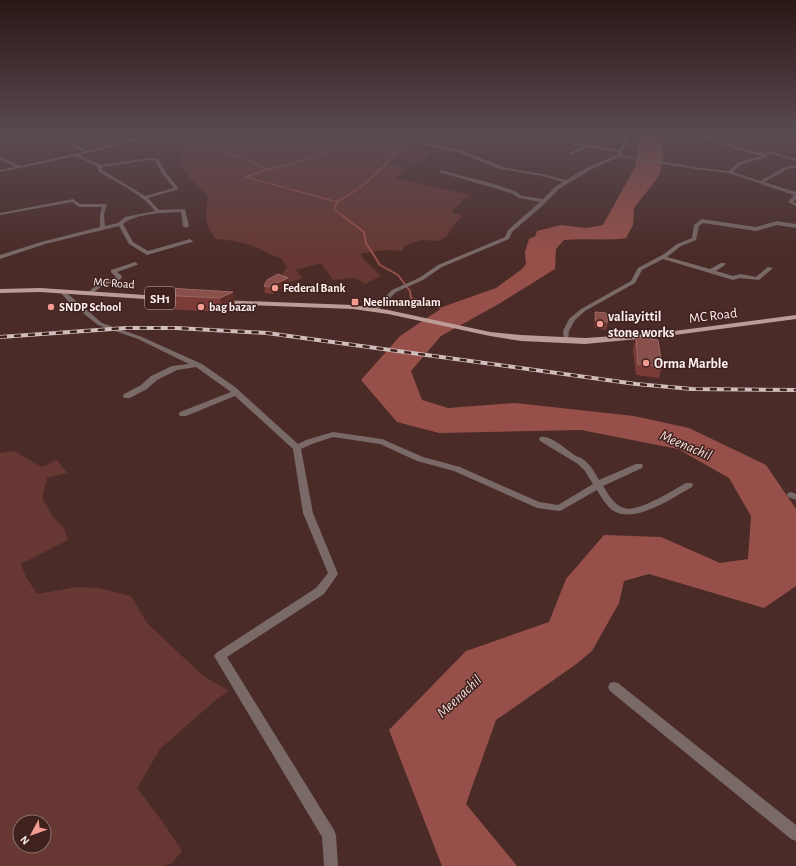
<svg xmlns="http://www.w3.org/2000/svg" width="796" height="866" font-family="'Alegreya Sans',sans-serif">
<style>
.green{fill:#673833;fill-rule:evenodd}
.water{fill:#975049}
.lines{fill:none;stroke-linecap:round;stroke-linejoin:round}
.stream-far1{stroke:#975049;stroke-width:1.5}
.stream{stroke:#975049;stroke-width:2}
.river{fill:#975049;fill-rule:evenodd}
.minor{fill:#796967;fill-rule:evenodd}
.primary{fill:#bd9c98;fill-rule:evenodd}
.rail-casing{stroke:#d0bebd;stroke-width:4}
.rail{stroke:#3f211e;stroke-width:2.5;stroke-dasharray:7;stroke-linecap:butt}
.wall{fill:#7b3c37}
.shaded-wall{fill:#612d28}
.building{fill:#894f4a;stroke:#9b6864}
.poi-dot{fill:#f59c92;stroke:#3f211e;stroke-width:1.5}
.labels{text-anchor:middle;stroke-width:3;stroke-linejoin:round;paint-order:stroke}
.far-street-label{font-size:12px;fill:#fcefee;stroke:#3f211e}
.far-poi-label{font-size:12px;font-weight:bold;fill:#fcefee;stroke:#3f211e;text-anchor:start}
.shield{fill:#3f211e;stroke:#c3b1b0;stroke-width:1}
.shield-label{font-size:13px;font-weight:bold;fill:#fcefee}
.street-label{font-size:14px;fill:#fcefee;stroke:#3f211e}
.poi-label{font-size:14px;font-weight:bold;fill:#fcefee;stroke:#3f211e;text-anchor:start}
.water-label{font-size:15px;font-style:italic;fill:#f2dcd8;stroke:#3f211e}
</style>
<rect width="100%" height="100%" fill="#4a2b27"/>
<!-- green -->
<path class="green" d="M363,134h35l4,5 -3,7 28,6v4l-10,7 -19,-5 -6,2 -1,5 16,3 -12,10 76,17 -8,5 -12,12 12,4 -8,7 -9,14 -7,4 -18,-1 -16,6 -3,5c-9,-2 -32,0 -41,3l2,5 18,17 -16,8 -11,-6 -21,2 -12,-17 -25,7 6,8 -11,4 -12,-3 8,-12 -6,-9c-9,-2 -15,-6 -23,-10 -14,-6 -27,-8 -42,-9 -12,-14 -11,-25 -8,-43l-17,-16 -12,-16 4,-17 26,-9 48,3 68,3 26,-3z
M14,451l28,16 15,-7 10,13 -20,5 -5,19 10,19 12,12 4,12 -47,24 5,13 11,17 40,-7 22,1 32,8 16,27 55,52 27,16 -12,8 -57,50 -23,39 25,33 20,30 -10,12 -9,3h-163v-413zM20,822h24v24h-24z"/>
<!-- water -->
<path class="water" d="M640,134h18l6,20 -5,22 -25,32 -1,17 -7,13c-20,3 -41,0 -62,2l-8,9 -1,20 -58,36 -56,31 -30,35 11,29 26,8 67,-5 119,13 55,12 77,37 30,44v77l-32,22 -115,-34 -25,7 -5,22 -27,48 -17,14 -79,55 -30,84 51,62h-75l-53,-136 77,-79 83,-29 17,-43 38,-44 57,2 59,26 28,-4 3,-43 -22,-38 -51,-29 -97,-19 -142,3 -42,-11 -36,-42 39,-44 45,-30 51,-18 30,-22 11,-35 24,-6 25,3 17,-3 32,-58z"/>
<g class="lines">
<!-- stream-far1 -->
<path class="stream-far1" d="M222,150l45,19 -21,8 91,25 -3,7 10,8
M268,170l39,-11 18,-7 -6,-7
M338,201c26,-13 45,-33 64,-55"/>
<!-- stream -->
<path class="stream" d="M343,216l21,16 2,11 14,22 18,10 12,16 1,7 34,11"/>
<!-- river -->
<path class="river" d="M555,230l4,1 1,2 -1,2 -8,2 -13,6 -3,9 3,12 -8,10h-8l-2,-2 6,-8 -1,-12 4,-13 15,-7z"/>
<!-- minor -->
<path class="minor" d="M116,134c7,0 13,5 19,5 9,-1 17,-5 26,-5l-81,21 21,10 49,-7 8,1 9,15 12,15 -31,9 11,12 26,-1 4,17 -3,2 -3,-2 -2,-14c-17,1 -45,1 -58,12l10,18 15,9 42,-12 3,2 -1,1 -45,13 -18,-11 -10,-18 -74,18 -45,15v-4l41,-13 59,-15v-13l2,-7h-23l-7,-5 -72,13v-2l73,-14 7,5h27l-3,10 1,12 13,-3 7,-6 30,-6c-15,-19 -37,-27 -57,-40v-4l-22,-11 -76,16v-2l15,-3 -15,-8v-3l20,10 63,-14 -10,-6 1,-2 13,7 42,-11zM150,160l5,1 8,14 11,13 -29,8 -43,-26v-3z
M216,134l48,6 46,2 20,-1 29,-4 39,6 18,-2 44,9 43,17 39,7 24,6 24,-14 27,-11 2,-3 -31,-5 -18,8 -1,-2 14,-7 -17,-3 1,-2 53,9 6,-16h4l-9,21 80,13 28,3 9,-9 24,-6 -27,-7 -27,-11 -26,-4 26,2 2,-2h5l-3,3 25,10 26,6 9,-1 24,7v2l-24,-7 -5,1v2l-25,7 -9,8 27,9 25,-14 11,-2v2l-8,2 -24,13 32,10v7l-3,3 3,1v3l-8,-4 6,-7 -65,-22 -28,-3 -82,-13 -25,11 -34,20 -18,18 -30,26 -3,7 -67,28 -19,13 -27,12 -19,19 -2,1 -3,-2 20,-20 27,-12 19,-13 67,-28 3,-7 32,-28 -21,-4 -8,-5 -72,-21v-2l52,13 24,8 7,5 21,3 13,-13 7,-4 -21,-6 -42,-7 -42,-17 -42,-9 -18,2 -39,-6 -29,4 -20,1 -46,-2 -41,-4z
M733,134h14l15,3 -2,1z
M702,219l54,8 21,-6 19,3v4l-19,-3 -21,6 -53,-8 -4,3 -3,14 -15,6 -14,11 43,12 11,-6h4v2l-9,6 17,5 7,-2 16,3 12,-10 5,1 -14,12 -19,-2 -7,2 -70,-21 -21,11 -7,13 -50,28 -10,9 -6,11 -1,10h-4l-1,-10 6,-12 12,-10 50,-28 7,-13 26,-14 13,-10 15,-6 2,-13z
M135,262l3,2 -1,1 -20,7 5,4 -1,3 -20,8 -11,8 -3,-2 10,-8 19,-8 -5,-5v-2z
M62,289l40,34 40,14 60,27 33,23 63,57 8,-4 27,-8 49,7 41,18 37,10 79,35 19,3 35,-21 -8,-13 -7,-7 -38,-23 -1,-2 1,-2c11,-2 24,11 33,17 3,3 8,3 11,6 7,5 11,13 15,20l37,-16h6l1,2 -1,2 -39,18c5,8 11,19 21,22 14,5 49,-18 62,-25h6l1,2 -1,2c-20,11 -58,38 -80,23 -6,-5 -11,-13 -15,-20l-35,20 -3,1 -22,-3 -83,-37 -37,-10 -37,-17 -47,-7 -21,7 -11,5 12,64 25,61 -14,20 -97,63 107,173 2,5 2,31h-14l-2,-29 -108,-181 2,-3 100,-65 12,-15 -25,-60 -10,-64 -58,-53 -49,20h-6l-1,-2 1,-2 51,-20 -35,-25 -19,3 -20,10 -10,9 -17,9h-6l-1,-2 1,-2 17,-9 10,-9 21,-10 17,-2 -51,-25 -40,-14 -30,-24 -9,-10z
M791,492l5,2v6l-8,-3 -1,-2 1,-2z
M614,682l4,1 178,142v16l-5,-2 -181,-148 -2,-4 2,-4z"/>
<!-- primary -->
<path class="primary" d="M40,288l135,9 4,2 -4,2 -135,-9 -40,1v-4z
M218,300l135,5 35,5 102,22 31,3 64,3 74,-5 137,-18v4l-137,18 -74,7 -64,-3 -31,-5 -102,-22 -35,-5 -132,-5h-3z"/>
<defs>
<path id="rail" d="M0,337l126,-9h50l91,5 369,51 56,5 104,1"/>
</defs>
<!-- rail casing -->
<use href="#rail" class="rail-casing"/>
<!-- rail -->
<use href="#rail" class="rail"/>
</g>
<!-- wall -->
<path class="wall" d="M288,285l-8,4 -7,5 -8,-1 -1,-7z
M233,292l2,14 -12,6 -59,-3 -4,-14z
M595,312l13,10 -2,8 -11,-2 -1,-9z
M636,337l26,29 -3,12 -23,-3 -3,-26z"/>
<!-- shaded-wall -->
<path class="shaded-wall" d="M288,278v7l-8,4 -7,5 -1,-7 7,-5z
M233,292l2,14 -12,6 -3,-14z"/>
<!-- building -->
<path class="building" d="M278,274l10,4 -9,4 -7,5 -8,-1 3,-6z
M168,288l65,4 -13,6 -60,-3z
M595,312l11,1 2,9 -12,-1z
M636,337l22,3 4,26 -24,-2z"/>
<!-- sky -->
<linearGradient id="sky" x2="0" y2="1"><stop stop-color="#291815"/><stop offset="0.53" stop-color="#5a4a52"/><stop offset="1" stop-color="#5a4a52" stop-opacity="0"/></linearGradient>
<rect width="796" height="255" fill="url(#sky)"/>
<!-- markers -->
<g class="poi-dot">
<circle cx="275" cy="288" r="4"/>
<rect x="351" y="298" width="8" height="8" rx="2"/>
<circle cx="51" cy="307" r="4"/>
<circle cx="201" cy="307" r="4"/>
<circle cx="600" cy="324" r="4"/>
<circle cx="646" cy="363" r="4"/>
</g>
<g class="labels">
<!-- far-street labels -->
<g class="far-street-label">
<text transform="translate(114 283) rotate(4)" y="4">MC Road</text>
</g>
<!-- far-poi labels -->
<g class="far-poi-label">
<text x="283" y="292">Federal Bank</text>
<text x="363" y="306">Neelimangalam</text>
<text x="59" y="311">SNDP School</text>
<text x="209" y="311">bag bazar</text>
</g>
<!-- shield labels -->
<rect class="shield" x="145" y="287" width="30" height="22" rx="3"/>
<g class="shield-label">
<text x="160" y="303">SH1</text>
</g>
<!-- street labels -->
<g class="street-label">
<text transform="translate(713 315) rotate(-7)" y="5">MC Road</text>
</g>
<!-- poi labels -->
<g class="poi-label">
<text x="608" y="321">valiayittil<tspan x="608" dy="16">stone works</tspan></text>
<text x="654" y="368">Orma Marble</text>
</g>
<!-- water labels -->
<g class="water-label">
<text transform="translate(686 445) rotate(23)" y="5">Meenachil</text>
<text transform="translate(459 696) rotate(-43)" y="5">Meenachil</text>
</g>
</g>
<!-- north arrow -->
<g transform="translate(32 834) rotate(229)"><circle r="19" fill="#3f211e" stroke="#8b7371"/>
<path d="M0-3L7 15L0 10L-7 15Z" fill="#f59c92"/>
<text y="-6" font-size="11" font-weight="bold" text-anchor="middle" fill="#fcefee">N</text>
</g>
</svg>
